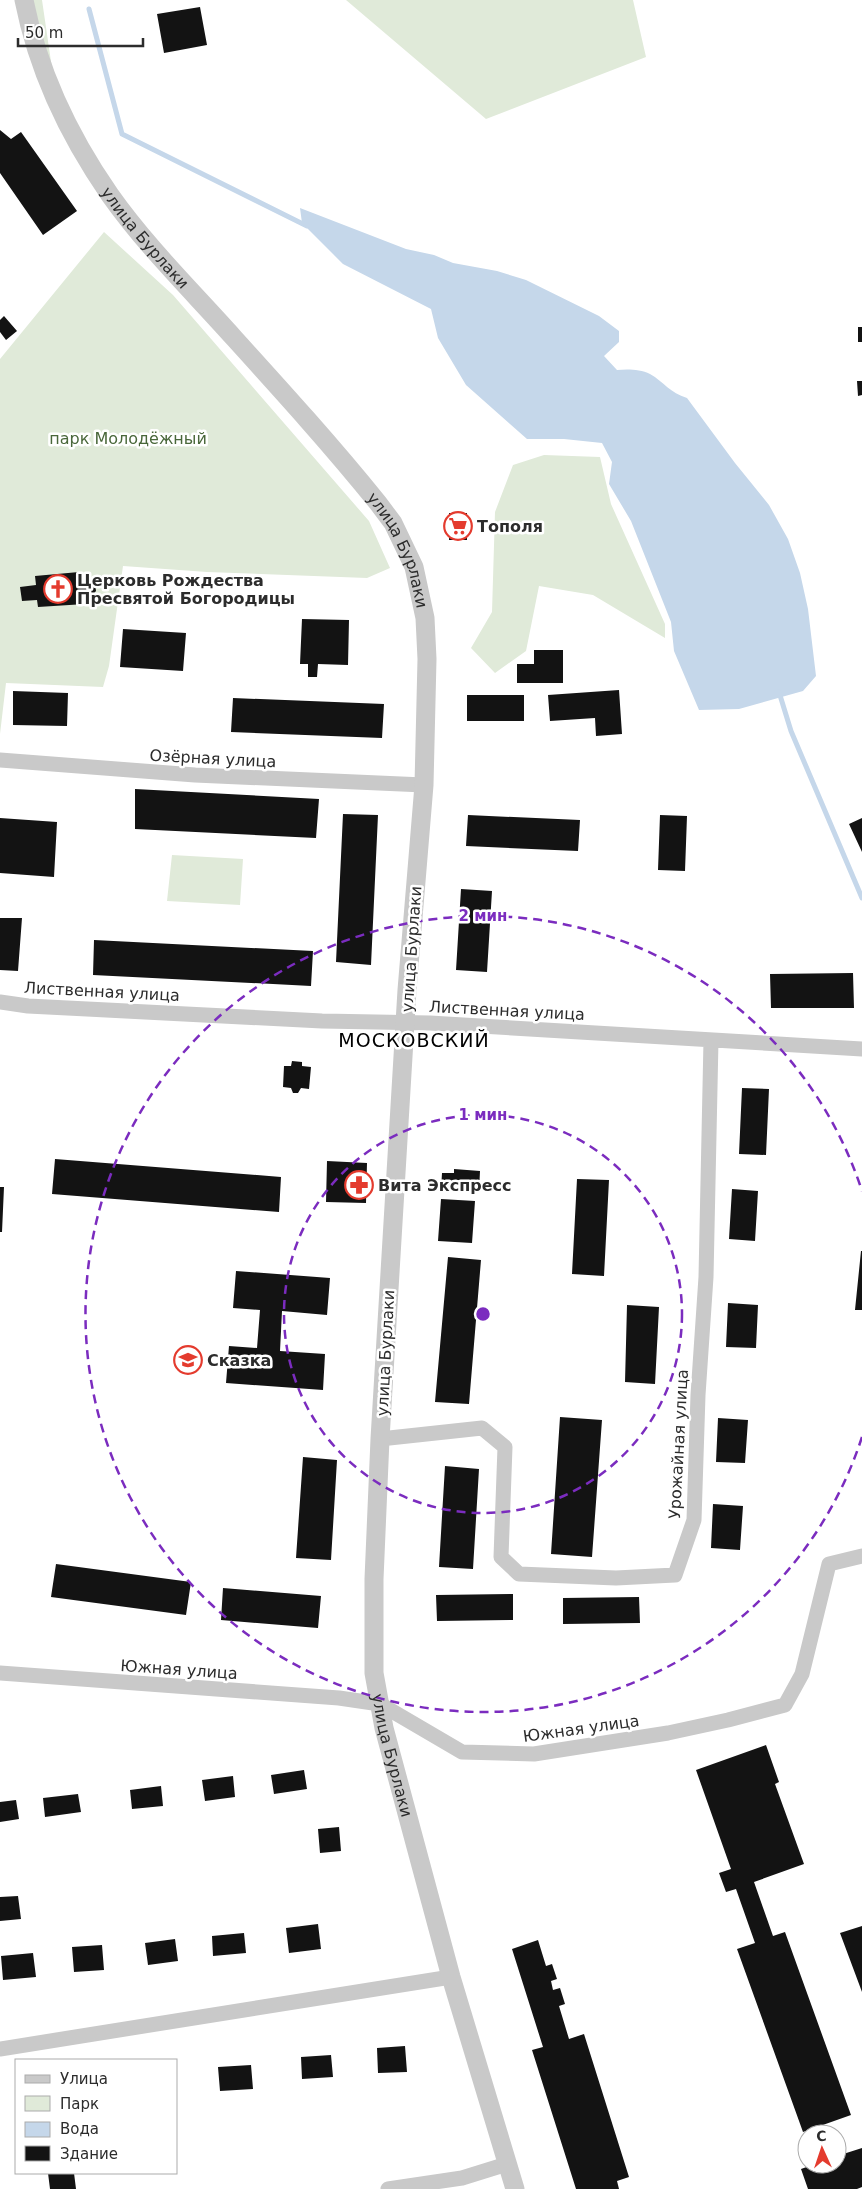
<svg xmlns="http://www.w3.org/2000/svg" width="862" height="2189" font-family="'DejaVu Sans',sans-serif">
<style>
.green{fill:#e0ead9}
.water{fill:#c5d7ea}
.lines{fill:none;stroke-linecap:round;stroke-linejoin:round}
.stream{stroke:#c5d7ea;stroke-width:5}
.building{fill:#131313}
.minor{stroke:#c9c9c9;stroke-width:15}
.tertiary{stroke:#c9c9c9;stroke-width:19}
.ring{fill:none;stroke:#7b2cbf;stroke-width:2.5;stroke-dasharray:9 6}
.labels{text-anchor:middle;stroke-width:5;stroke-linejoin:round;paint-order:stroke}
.street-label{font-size:16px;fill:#2c2c2c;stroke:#fff}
.park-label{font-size:16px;fill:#49673a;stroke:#fff}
.poi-label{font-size:16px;font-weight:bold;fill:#2c2c2c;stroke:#fff;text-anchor:start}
.quarter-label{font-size:19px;letter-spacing:1px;fill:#000;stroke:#fff}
.centre{fill:#7b2cbf;stroke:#fff;stroke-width:2.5}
.ring-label{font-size:15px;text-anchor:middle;font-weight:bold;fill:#7b2cbf;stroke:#fff;stroke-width:5;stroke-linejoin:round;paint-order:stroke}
</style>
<rect width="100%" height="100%" fill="#fff"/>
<!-- green -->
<path class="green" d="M32,0h10l13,89z
M346,0h287l13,57 -160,62z
M104,232l69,63 196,226 21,47 -23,10 -160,-6 -84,-6 -14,100 -6,21 -97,-4 -6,51v-375z
M544,455l56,2 11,47 54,120v14l-72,-43 -54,-9 -13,65 -31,22 -24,-25 21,-36 3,-100 18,-47z
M172,855l71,4 -3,46 -73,-4z"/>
<!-- water -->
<path class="water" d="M300,208l106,41 28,6 19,8 44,8 29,9 73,36 20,15v11l-15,14 13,14c10,-1 23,-1 33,4 14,8 20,19 37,24l48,65 34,42 19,34 12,34 8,36 8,67 -13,15 -64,18 -40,1 -25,-59 -3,-29 -40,-101 -22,-37 3,-22 -10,-19 -38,-4h-37l-61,-54 -28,-47 -7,-29 -88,-45 -41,-41z"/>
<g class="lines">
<!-- stream -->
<path class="stream" d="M89,9l33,125 185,92
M779,692l12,39 71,167"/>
</g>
<!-- building -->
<path class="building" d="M200,7l7,38 -43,8 -7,-39z
M0,130l11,9 10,-7 56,79 -34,24 -43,-62z
M4,316l13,15 -11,9 -6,-8v-12z
M858,327h4v15h-4z
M857,381h5v14l-4,1z
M449,513h18v27h-18z
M79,572l3,7h7l6,4 1,8 -6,7 -6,1 1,5 -47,3 -1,-7 -15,1 -2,-14 16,-2 -1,-9z
M302,619l47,1 -1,45 -30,-1 -1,13h-9v-13h-8z
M123,629l63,4 -3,38 -63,-4z
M534,650h29v33h-46v-19h17z
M619,690l3,44 -26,2 -1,-18 -45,3 -2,-26z
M13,691l55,2 -1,33 -54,-1z
M467,695h57v26h-57z
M233,698l151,6 -2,34 -151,-6z
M135,789l184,10 -3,39 -181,-9z
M343,814l35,1 -7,150 -35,-3z
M468,815l112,5 -2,31 -112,-5z
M660,815l27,1 -2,55 -27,-1z
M0,818l57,4 -3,55 -54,-4z
M862,818v34l-13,-28z
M461,889l31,2 -5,81 -31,-2z
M0,918h22l-4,53 -18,-1z
M94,940l219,11 -2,35 -218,-11z
M853,973l1,35h-83l-1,-34z
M292,1061l10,1v4l9,1 -2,22 -8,-1 -3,5h-5l-2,-5 -8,-1 1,-21h7z
M742,1088l27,1 -3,66 -27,-1z
M55,1159l226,18 -2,35 -227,-18z
M327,1161l40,2 -1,40 -40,-1z
M454,1169l26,2 -1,21 -38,-2 1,-17h12z
M577,1179l32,1 -5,96 -32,-2z
M0,1187h4l-2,45h-2z
M732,1189l26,2 -3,50 -26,-2z
M441,1199l34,2 -3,42 -34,-2z
M861,1251h1v59h-7z
M448,1257l33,3 -12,144 -34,-2z
M236,1271l94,7 -3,37 -45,-4 -2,40 45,3 -2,36 -97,-7 3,-37 28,2 3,-38 -27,-2z
M728,1303l30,2 -2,43 -30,-1z
M627,1305l32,2 -4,77 -30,-2z
M560,1417l42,3 -10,137 -41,-3z
M718,1418l30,2 -3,43 -29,-1z
M303,1457l34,3 -6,100 -35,-2z
M445,1466l34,3 -6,100 -34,-2z
M713,1504l30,2 -3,44 -29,-2z
M56,1564l135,18 -5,33 -135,-18z
M223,1588l98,8 -3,32 -97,-8z
M513,1594v26l-76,1 -1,-26z
M639,1597l1,26 -77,1v-26z
M766,1745l13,37 -4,2 29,80 -50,18 19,54 12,-4 66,183 -48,17 -66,-183 18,-6 -19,-54 -10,3 -7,-19 12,-4 -35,-99z
M304,1770l3,19 -33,5 -3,-19z
M233,1776l2,21 -30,4 -3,-21z
M161,1786l2,20 -31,3 -2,-19z
M78,1794l3,18 -36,5 -2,-19z
M16,1800l3,19 -19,3v-20z
M339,1827l2,24 -21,2 -2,-24z
M18,1896l3,23 -21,2v-24z
M318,1924l3,25 -32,4 -3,-25z
M862,1926v66l-22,-59z
M244,1933l2,20 -33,3 -1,-20z
M175,1939l3,22 -30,4 -3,-22z
M538,1940l8,26 6,-2 5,15 -6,2 2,9 7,-2 5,16 -6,2 10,33 15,-5 45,143 -12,4 2,8h-43l-44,-139 11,-3 -31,-98z
M102,1945l2,25 -30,2 -2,-25z
M33,1953l3,24 -33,3 -2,-24z
M405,2046l2,26 -29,1 -1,-25z
M331,2055l2,22 -31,2 -1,-22z
M251,2065l2,24 -33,2 -2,-24z
M862,2148v39l-5,2h-49l-7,-20 14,-5h22v-8z
M48,2173h26l2,16h-26z"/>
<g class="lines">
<!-- minor -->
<path class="minor" d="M0,760l195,15 229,10
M0,1002l28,4 294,15 108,2 432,26
M380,1439l102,-11 23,19 -4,110 18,17 97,4 59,-3 19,-55 4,-125 8,-118 5,-237
M0,1673l339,25 41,6 82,48 72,2 134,-21 60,-13 57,-15 17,-31 27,-110 33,-8
M0,2049l451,-72
M388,2189l74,-11 45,-14"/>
<!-- tertiary -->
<path class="tertiary" id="s1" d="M24,0c14,71 45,136 86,195 36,51 82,96 124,143 49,54 98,108 144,165l15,20 21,44 11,51 2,41 -3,126 -17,205 -27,449 -6,140v94l10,55 67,249 64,212"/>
</g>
<!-- distance rings -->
<g class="ring">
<circle cx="483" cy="1314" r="199"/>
<path d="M862 1437A398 398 0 1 1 862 1191"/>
</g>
<!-- icons -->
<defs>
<symbol id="supermarket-ring" viewBox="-11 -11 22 22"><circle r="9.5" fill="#fff" stroke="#e43b2e" stroke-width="1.5"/><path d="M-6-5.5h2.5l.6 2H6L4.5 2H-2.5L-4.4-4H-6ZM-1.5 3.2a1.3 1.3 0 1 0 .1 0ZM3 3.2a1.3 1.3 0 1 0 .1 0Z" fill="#e43b2e"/></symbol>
<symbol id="church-ring" viewBox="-11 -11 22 22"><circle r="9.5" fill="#fff" stroke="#e43b2e" stroke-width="1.5"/><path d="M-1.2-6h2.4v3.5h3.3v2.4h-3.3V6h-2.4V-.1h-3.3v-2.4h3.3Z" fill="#e43b2e"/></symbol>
<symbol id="pharmacy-ring" viewBox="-11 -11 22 22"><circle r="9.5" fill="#fff" stroke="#e43b2e" stroke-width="1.5"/><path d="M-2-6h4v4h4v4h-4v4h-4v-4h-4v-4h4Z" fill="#e43b2e"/></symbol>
<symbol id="school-ring" viewBox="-11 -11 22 22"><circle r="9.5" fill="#fff" stroke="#e43b2e" stroke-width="1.5"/><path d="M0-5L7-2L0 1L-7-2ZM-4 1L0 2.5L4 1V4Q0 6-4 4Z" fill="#e43b2e"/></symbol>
</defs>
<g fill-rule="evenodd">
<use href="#supermarket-ring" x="442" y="510" width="32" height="32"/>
<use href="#church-ring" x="42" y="573" width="32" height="32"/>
<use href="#pharmacy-ring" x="343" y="1169" width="32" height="32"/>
<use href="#school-ring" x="172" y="1344" width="32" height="32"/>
</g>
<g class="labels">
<!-- street labels -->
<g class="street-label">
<text dy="6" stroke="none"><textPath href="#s1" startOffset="270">улица Бурлаки</textPath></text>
<text dy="6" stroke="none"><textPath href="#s1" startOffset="675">улица Бурлаки</textPath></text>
<text transform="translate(213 758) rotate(3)" y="6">Озёрная улица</text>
<text transform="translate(411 949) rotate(-86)" y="6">улица Бурлаки</text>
<text transform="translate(102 991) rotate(3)" y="6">Лиственная улица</text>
<text transform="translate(507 1010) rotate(3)" y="6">Лиственная улица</text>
<text transform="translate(385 1353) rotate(-87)" y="6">улица Бурлаки</text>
<text transform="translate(678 1444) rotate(-87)" y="6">Урожайная улица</text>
<text transform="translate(179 1669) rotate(4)" y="6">Южная улица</text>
<text transform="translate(581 1728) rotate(-8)" y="6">Южная улица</text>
<text dy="6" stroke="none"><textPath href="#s1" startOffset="1890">улица Бурлаки</textPath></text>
</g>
<!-- park labels -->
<g class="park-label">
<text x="128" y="444">парк Молодёжный</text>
</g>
<!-- poi labels -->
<g class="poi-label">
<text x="477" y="532">Тополя</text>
<text x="77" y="586">Церковь Рождества<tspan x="77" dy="18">Пресвятой Богородицы</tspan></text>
<text x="378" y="1191">Вита Экспресс</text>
<text x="207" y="1366">Сказка</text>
</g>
<!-- quarter labels -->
<g class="quarter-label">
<text x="414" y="1047">МОСКОВСКИЙ</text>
</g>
</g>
<circle cx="483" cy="1314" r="8" class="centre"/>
<g class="ring-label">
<text x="483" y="921">2 мин</text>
<text x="483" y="1120">1 мин</text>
</g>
<!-- legend -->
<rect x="15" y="2059" width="162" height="115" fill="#ffffff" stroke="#ababab"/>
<rect x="25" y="2075" width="25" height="8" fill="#c9c9c9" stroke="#ababab"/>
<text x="60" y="2084" font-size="15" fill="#2c2c2c">Улица</text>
<rect x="25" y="2096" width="25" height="15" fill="#e0ead9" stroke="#ababab"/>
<text x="60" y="2109" font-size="15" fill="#2c2c2c">Парк</text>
<rect x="25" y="2122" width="25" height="15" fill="#c5d7ea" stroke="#ababab"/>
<text x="60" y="2134" font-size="15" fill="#2c2c2c">Вода</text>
<rect x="25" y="2146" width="25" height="15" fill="#131313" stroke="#ababab"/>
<text x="60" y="2159" font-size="15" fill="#2c2c2c">Здание</text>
<!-- north arrow -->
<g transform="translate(822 2149) rotate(357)"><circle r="24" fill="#ffffff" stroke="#ababab"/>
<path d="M0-4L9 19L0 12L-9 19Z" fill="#e43b2e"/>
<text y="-8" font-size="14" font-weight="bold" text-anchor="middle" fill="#2c2c2c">С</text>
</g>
<!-- scale -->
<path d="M18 38v8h125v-8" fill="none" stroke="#2c2c2c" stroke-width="2.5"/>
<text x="25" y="38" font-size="15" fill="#2c2c2c" stroke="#ffffff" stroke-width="4" paint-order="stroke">50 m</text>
</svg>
